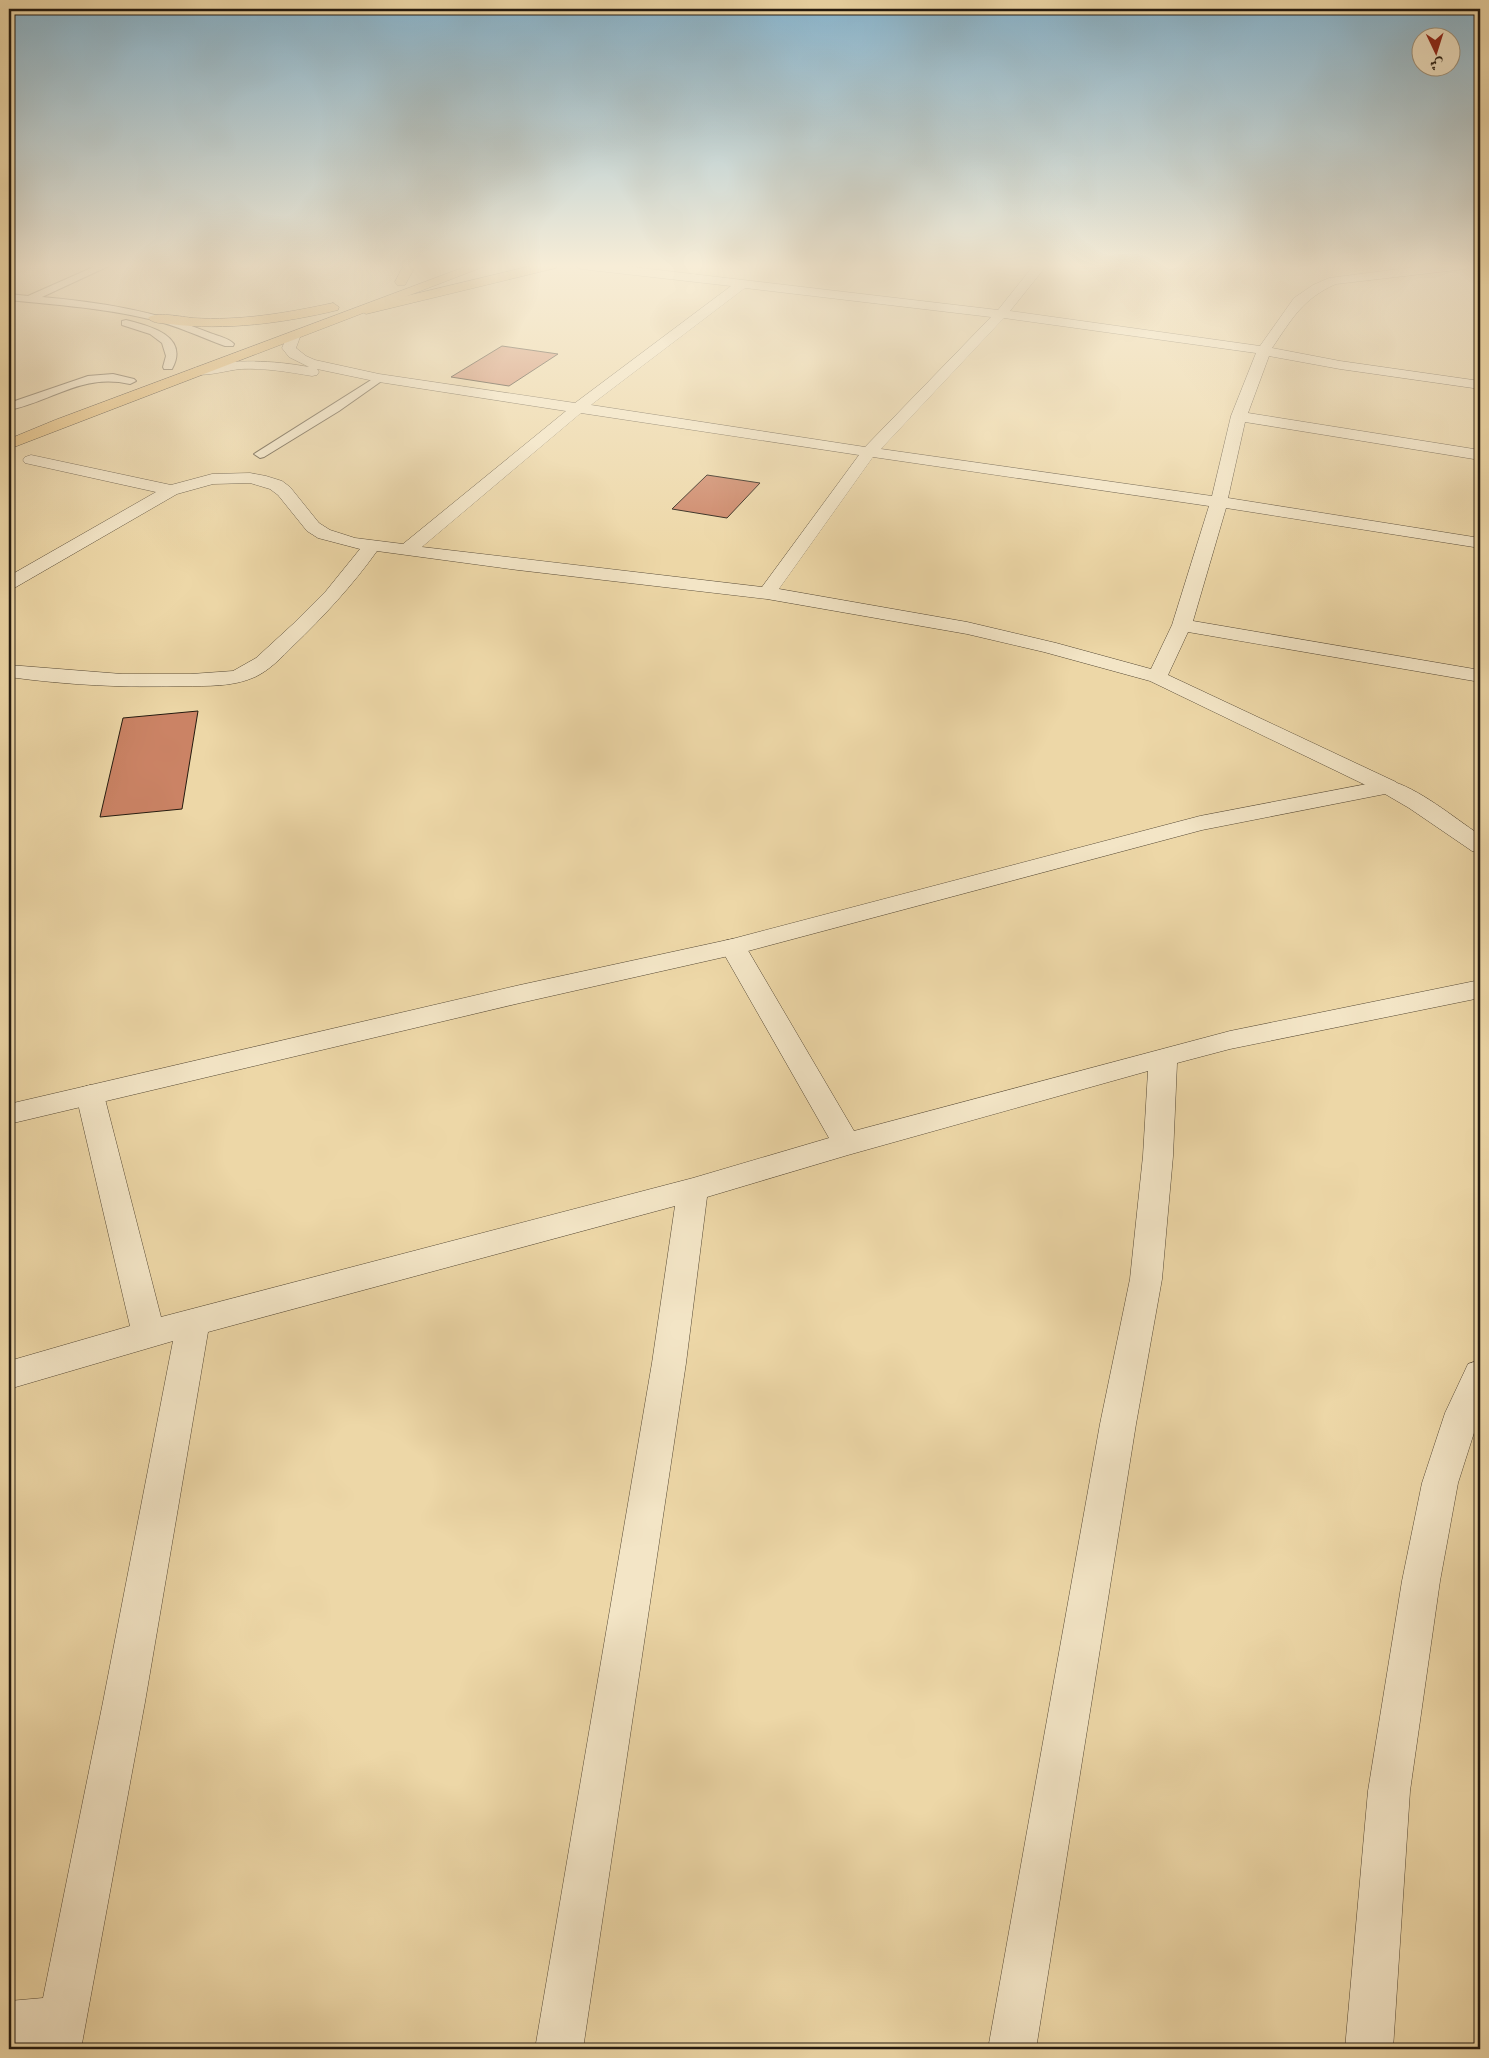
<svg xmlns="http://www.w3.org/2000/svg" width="1489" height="2058" font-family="'IM FELL French Canon',Amiri,serif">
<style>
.building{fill:#cb8365;stroke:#241a0f}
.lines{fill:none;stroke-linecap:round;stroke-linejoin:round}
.service-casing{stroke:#564935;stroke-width:2}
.minor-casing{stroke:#564935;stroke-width:1}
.tertiary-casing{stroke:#564935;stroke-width:1}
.primary-casing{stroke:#241a0f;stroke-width:1}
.trunk-casing{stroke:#241a0f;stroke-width:1}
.service{fill:#f3e5c6;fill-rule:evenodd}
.minor{fill:#f3e5c6;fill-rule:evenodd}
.tertiary{fill:#f3e5c6;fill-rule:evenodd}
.primary{fill:#e6bc74;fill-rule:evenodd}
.trunk{fill:#e6bc74;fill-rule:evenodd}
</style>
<rect width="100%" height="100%" fill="#edd7a7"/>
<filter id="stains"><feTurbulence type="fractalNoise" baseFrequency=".004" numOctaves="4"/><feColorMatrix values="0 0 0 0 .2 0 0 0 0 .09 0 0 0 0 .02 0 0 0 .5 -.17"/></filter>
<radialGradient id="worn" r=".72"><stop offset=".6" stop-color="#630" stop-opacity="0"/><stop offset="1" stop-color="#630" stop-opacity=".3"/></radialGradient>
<!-- building -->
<path class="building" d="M502,346l56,8 -49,32 -58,-9z
M707,475l53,8 -33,35 -55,-9z
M198,711l-16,98 -82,8 23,-99z"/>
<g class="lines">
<defs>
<path id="service" d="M98,265h13l-69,32c57,5 114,14 168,36 8,3 19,5 24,11l-1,2h-8c-25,-9 -49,-21 -76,-27 -46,-11 -93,-14 -140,-19v-6l19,2z
M126,320c24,6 64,16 46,49h-8l-1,-2 3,-11 -4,-13 -12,-9 -28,-9v-4z
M113,374l21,5 2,2 -6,3c-48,-11 -77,17 -121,26v-7l79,-27z
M379,375l4,1 2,2 -2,2 -44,31 -75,46 -4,1 -6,-4z"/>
<path id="minor" d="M575,265h41l382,45 36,-45h13l-37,46 250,35 34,-48 19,-13 16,-7 102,-13h40l-6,4 -129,15c-34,15 -44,35 -64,64l68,13 140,20v8l-140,-20 -71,-13 -21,57 232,37v10l-235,-38 -17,76 252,40v10l-254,-40 -33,113 287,49v12l-292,-50 -20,43 228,107 3,5 -3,5 -8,2 -8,-2 -230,-111 -106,-29 -77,-18 -200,-35 -249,-29 -141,-19c-25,35 -53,65 -84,95 -11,11 -23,24 -38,31 -22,10 -48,9 -71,9 -59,2 -117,-1 -175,-9v-12l113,9h69l42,-3 23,-13 37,-34 33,-33 34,-42 -42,-11 -11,-7 -29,-36 -8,-6 -20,-6 -37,1 -36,10 -161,93 -7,1v-12l147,-84 -131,-29 -2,-3 2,-3 6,-2 140,30 41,-11 38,-1 16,3 16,5 8,6 29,36 11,7 25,8 48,6 163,-133 -187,-29 -62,-13 2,3 -2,3 -5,1c-23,-4 -47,-8 -71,-7 -13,1 -35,8 -47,5l-2,-3 2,-3 5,-1c38,-8 72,-7 110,0l-20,-10 -7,-9 6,-14 5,-1 7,4 -4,11 10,8 9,4 64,14 196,29 156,-117 -150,-17zM745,288l246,29 -126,130 -274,-42zM1004,318l252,35 -25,63 -19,80 -331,-47zM581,413l278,42 -97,132 -340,-40zM873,457l336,49 -37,119 -21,44 -95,-26 -89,-21 -188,-33z
M733,939l9,2 4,6 108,184 376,-100 250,-51v18l-250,51 -53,14 -4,93 -11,123 -26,145 -100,625h-48l112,-625 30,-145 13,-123 5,-85 -300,84 -141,42 -21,166 -103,686h-48l117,-686 23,-157 -467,126 -63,370 -64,347h-48v-2l-24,2v-48l34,-3 60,-296 70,-361 -164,48v-28l121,-35 -54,-231 4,-7 10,-3 10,3 4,7 57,222 532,-139 136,-40 -109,-191 4,-6z
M1480,1360v54l-22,69 -18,98 -30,210 -17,258h-48l23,-258 34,-210 20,-98 23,-70 23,-49z"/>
<path id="tertiary" d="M1388,780c31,8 65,37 92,55v18l-8,-2 -63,-43 -24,-14 -183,36 -469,125 -213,48 -511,121v-20l511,-119 212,-46 468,-123z"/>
<path id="primary" d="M470,265h18l-479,184v-10l46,-19z
M333,303l6,4 -1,3c-54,13 -113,21 -168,14 -7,-1 -17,0 -22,-6 6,-7 35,-1 45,0 47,3 94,-5 140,-15z"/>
<path id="trunk" d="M404,265h12l-11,20h-8l-2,-3z
M535,265h23l-2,3 -190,46 -6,-4 1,-3z"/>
</defs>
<!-- service casing -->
<use href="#service" class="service-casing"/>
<!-- minor casing -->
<use href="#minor" class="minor-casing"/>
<!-- tertiary casing -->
<use href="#tertiary" class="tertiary-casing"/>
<!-- primary casing -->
<use href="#primary" class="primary-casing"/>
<!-- trunk casing -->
<use href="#trunk" class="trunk-casing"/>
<!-- service -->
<use href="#service" class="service"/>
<!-- minor -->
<use href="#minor" class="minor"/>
<!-- tertiary -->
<use href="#tertiary" class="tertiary"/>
<!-- primary -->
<use href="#primary" class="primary"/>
<!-- trunk -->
<use href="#trunk" class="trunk"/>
</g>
<!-- sky -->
<linearGradient id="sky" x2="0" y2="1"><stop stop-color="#88b6d0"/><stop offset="0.48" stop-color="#f7edd7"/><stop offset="1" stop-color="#f7edd7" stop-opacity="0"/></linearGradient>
<rect width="1489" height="554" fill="url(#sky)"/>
<!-- margin -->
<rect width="1489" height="2058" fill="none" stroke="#edd7a7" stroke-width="30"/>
<rect x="10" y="10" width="1469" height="2038" fill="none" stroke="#241a0f" stroke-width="2.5"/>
<rect x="15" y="15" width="1459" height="2028" fill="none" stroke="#241a0f"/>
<!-- north arrow -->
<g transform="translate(1436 52) rotate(176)"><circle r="24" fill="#f3e5c6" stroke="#a0947d"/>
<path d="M0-4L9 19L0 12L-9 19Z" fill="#8f2418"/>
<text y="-8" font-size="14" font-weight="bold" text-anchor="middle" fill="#241a0f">ش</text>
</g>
<rect width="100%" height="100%" filter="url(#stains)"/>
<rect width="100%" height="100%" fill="url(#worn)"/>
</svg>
